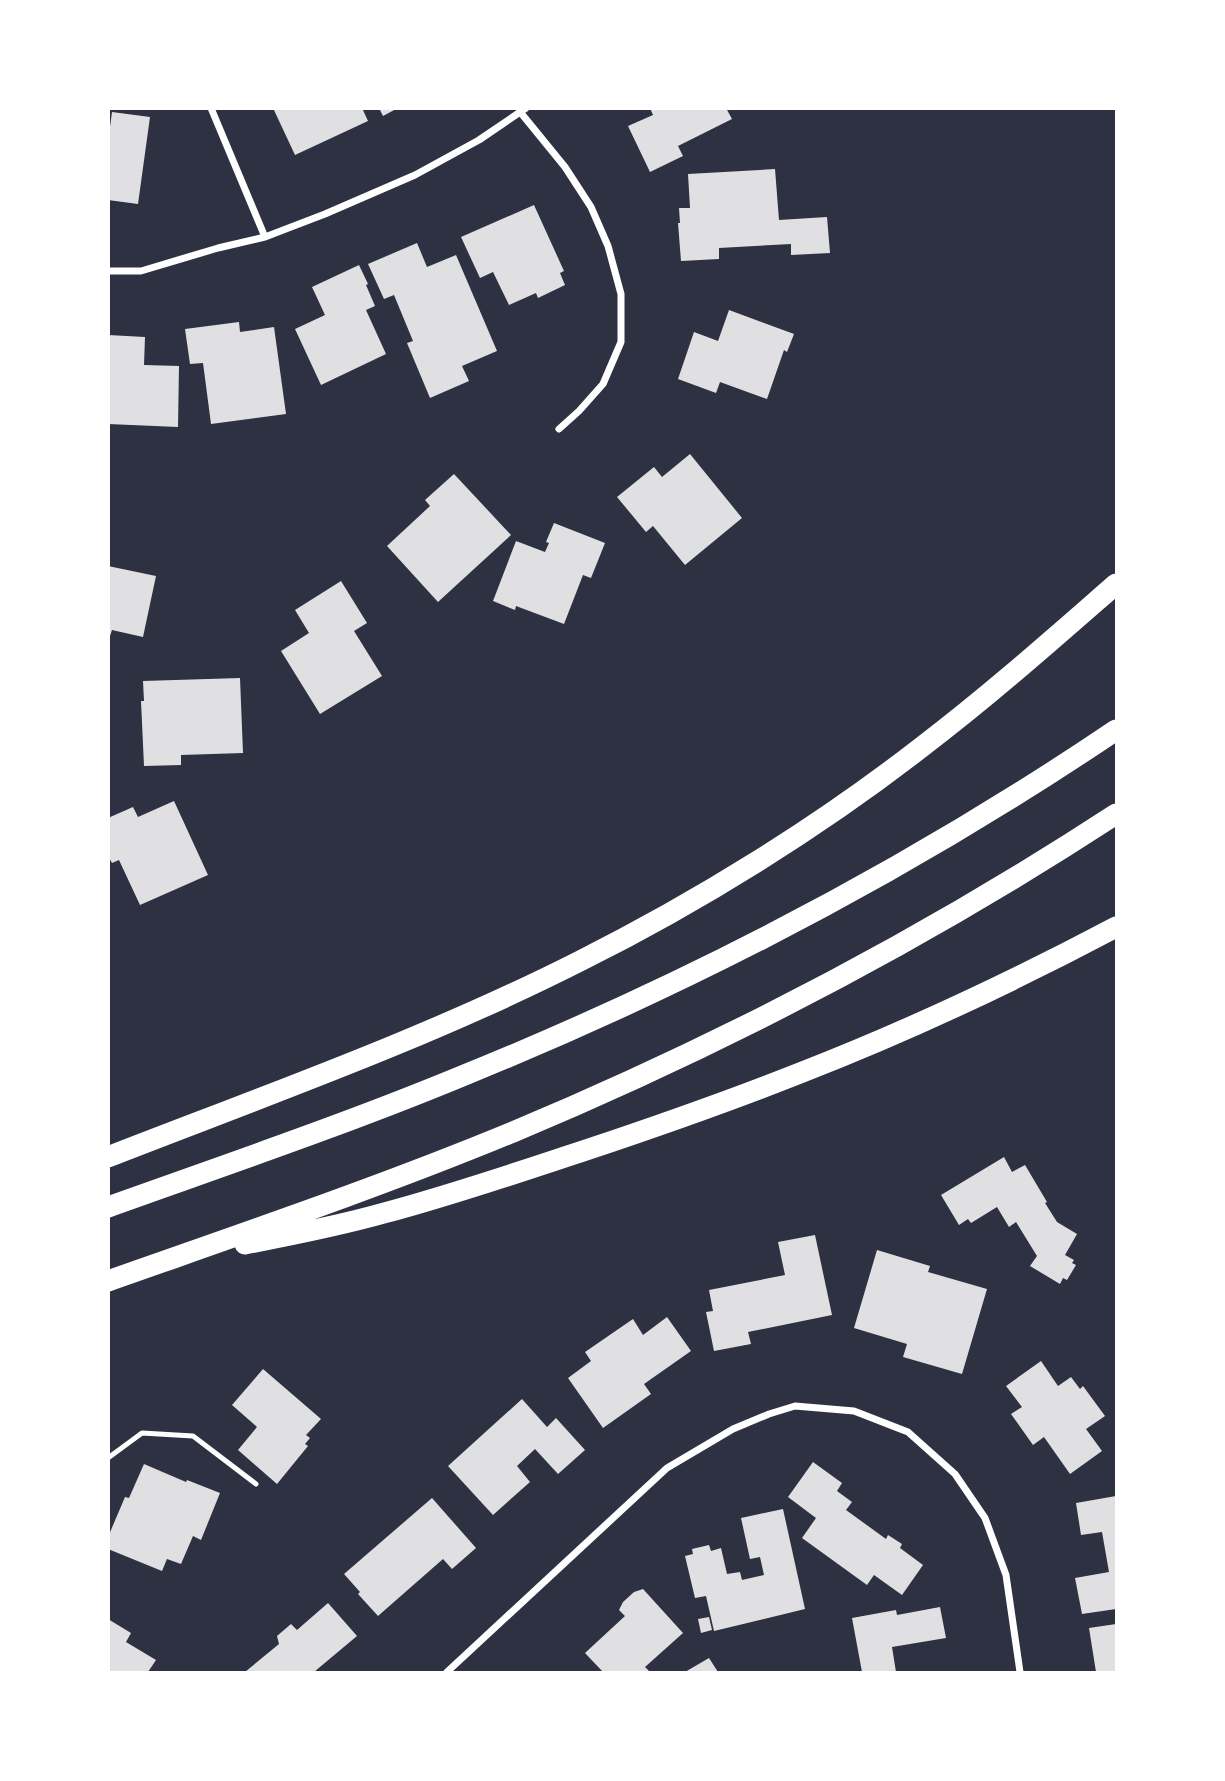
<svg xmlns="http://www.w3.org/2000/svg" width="1225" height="1781" font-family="'Source Sans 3',sans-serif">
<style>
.building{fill:#e0e0e3}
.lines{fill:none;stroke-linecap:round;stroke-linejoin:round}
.service{stroke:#fff;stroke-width:5}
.minor{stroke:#fff;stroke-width:7}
.motorway{stroke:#fff;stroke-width:21}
</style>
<rect width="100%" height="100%" fill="#2d3142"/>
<!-- building -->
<path class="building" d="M273,108h89l6,13 -73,34z
M379,108h19l-15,8z
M650,108h76l6,11 -54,27 5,10 -33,16 -22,-46 25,-11z
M112,112l38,5 -12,87 -30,-4v-73h2z
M775,169l4,51 48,-3 3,36 -39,2v-11l-72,4v11l-38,2 -3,-38h2l-1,-15h11l-2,-34z
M534,205l30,66 -4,2 5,12 -27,13 -2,-5 -27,12 -16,-33 -13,6 -19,-41z
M417,243l10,24 29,-12 41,96 -35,15 7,15 -39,17 -23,-55 6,-2 -19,-46 -10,4 -16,-35z
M359,265l9,19 -2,1 9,21 -9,4 20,44 -65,31 -26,-56 30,-14 -13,-28z
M729,310l65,24 -7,18 -3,-2 -17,49 -47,-17 -4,11 -38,-14 16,-47 24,9z
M239,322l1,10 34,-5 12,87 -75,10 -8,-61 -13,1 -5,-35z
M108,335l37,2 -1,28 35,1 -1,61 -70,-3z
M690,454l52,64 -57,47 -32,-39 -7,6 -29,-35 37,-30 8,10z
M454,474l57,61 -73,67 -51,-56 43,-40 -5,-6z
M554,523l51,20 -14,35 -8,-3 -19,49 -48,-18 -1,4 -22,-9 23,-60 29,11 4,-9 -3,-1z
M108,566l48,10 -13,61 -31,-7 -4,12z
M341,581l26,42 -13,8 28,45 -62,38 -39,-63 28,-18 -14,-23z
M240,678l3,75 -62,2v10l-37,1 -3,-65h3l-1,-20z
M174,801l34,74 -68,30 -21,-45 -7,3 -4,-7v-38l25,-11 5,10z
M1004,1157l8,15 13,-7 22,37 -2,1 12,19 20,12 -12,21 9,5 -2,3 4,2 -9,15 -4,-2 -3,6 -30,-18 7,-10 -21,-34 -7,5 -12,-20 -26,16 -3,-4 -9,6 -18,-30z
M815,1235l17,80 -84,17 3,12 -37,7 -8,-39 7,-1 -4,-21 76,-15 -7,-33z
M877,1250l53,16 -2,6 59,17 -25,85 -59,-17 4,-13 -53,-16z
M667,1317l24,34 -47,33 7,10 -48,34 -35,-50 23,-17 -6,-9 48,-33 10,16z
M1041,1361l17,25 13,-9 9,12 3,-3 22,30 -19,13 16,22 -32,23 -26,-37 -11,8 -22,-31 11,-7 -16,-21z
M263,1369l58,50 -15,16 4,3 -5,6 3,2 -31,38 -39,-34 19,-23 -25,-22z
M522,1399l25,28 9,-9 29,32 -27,24 -23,-25 -18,17 13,16 -37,33 -45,-49z
M813,1462l29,21 -5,8 15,11 -6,8 40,29 2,-4 14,9 -2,4 23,17 -21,30 -28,-20 -7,10 -65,-47 14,-20 -28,-21z
M144,1464l42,18 1,-2 33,13 -19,47 -8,-4 -12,28 -14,-5 -5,12 -54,-22v-12l17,-40 4,1z
M1116,1496v113l-34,5 -7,-36 34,-6 -7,-40 -21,3 -5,-32z
M432,1498l44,50 -24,21 -9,-10 -65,57 -20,-22 2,-2 -16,-18z
M783,1509l22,100 -91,22 -8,-35 -11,2 -10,-42 8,-2 -1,-5 17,-4 2,6 10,-3 6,26 13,-2 2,8 22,-5 -4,-18 -10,2 -9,-41z
M643,1589l40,44 -38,34 4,4 -2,1h-44l-18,-19 40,-37 -6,-6 4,-8 11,-10z
M328,1603l29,33 -43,36h-69l34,-28 -2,-8 14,-12 6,6z
M940,1607l6,31 -54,9 4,25h-34l-10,-54 44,-8 1,5z
M709,1617l3,13 -11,3 -3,-14z
M108,1619l23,14 -5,9 30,18 -8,12h-40z
M1116,1624v48h-20l-7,-44z
M709,1658l9,14h-33z"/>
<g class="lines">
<!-- service -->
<path class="service" d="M108,1458l34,-25 51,3 63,48"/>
<!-- minor -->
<path class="minor" d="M211,108l54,129
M521,113l44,54 26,40 17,39 13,48v48l-18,42 -24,27 -20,18
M108,271h33l77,-23 47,-11 60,-23 90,-39 64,-35 47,-32
M447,1672l220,-204 66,-39 36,-15 26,-8 59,5 54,21 47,42 30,44 21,57 14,97"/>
<!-- motorway -->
<path class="motorway" d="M108,1157c159,-62 320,-119 472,-196 118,-59 239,-134 343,-215 67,-51 130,-107 193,-162
M108,1207c120,-43 241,-84 359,-133 226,-92 446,-207 649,-344
M245,1244c47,-9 93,-18 139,-31 68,-18 135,-41 202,-63 72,-24 143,-49 214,-77 108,-42 214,-92 316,-146
M108,1281c136,-48 272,-94 405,-149 210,-88 413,-194 603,-318"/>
</g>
<!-- border -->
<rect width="1225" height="1781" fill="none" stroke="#ffffff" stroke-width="220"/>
</svg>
